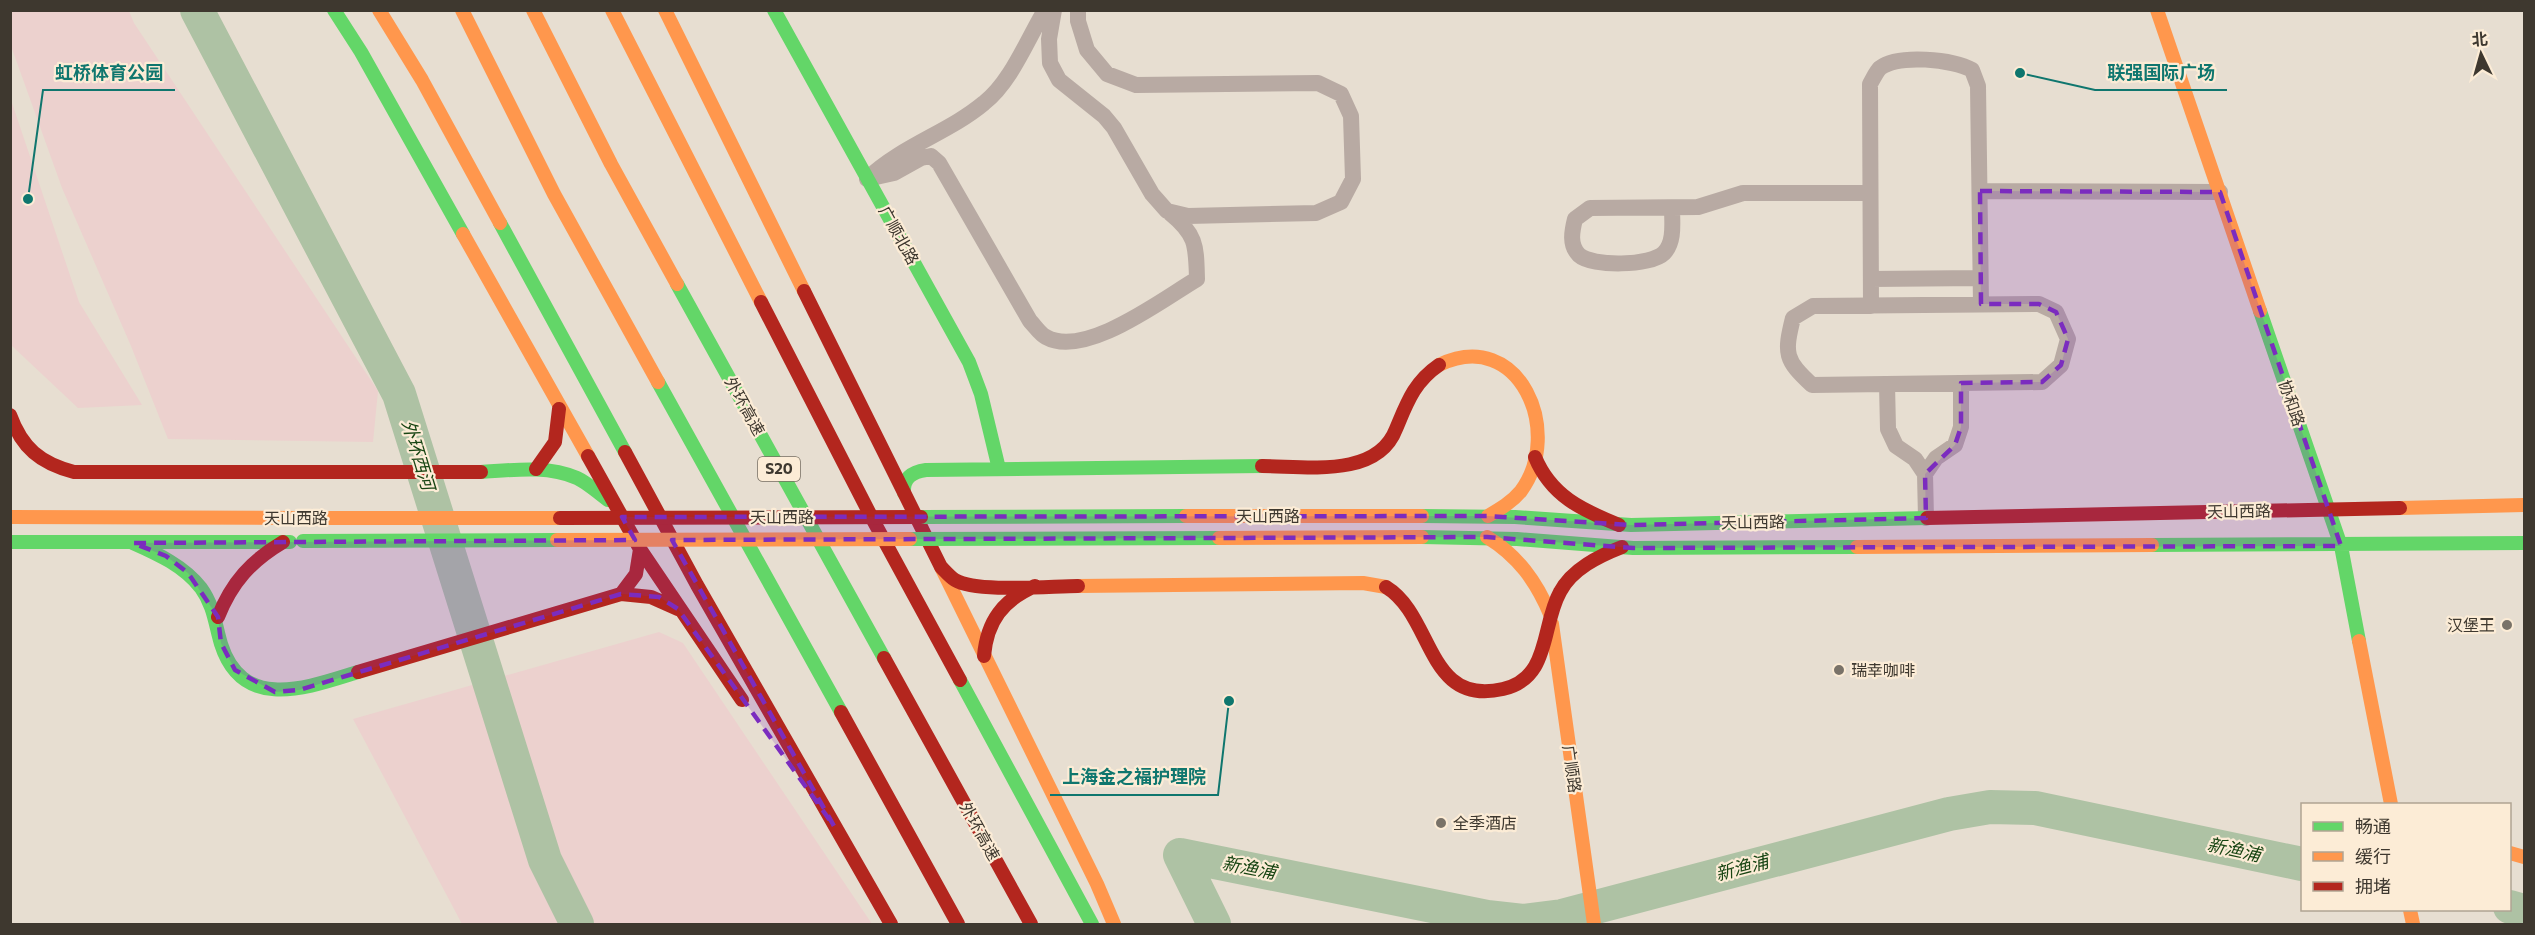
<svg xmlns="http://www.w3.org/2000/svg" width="2535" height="935" font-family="Commissioner,'Noto Sans SC',sans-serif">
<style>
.green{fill:#ecd1ce}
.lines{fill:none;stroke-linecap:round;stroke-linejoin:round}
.river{stroke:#aec2a4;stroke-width:34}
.street{stroke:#b8aaa3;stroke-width:16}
.fast{stroke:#63d668;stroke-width:14}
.slow{stroke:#ff974d;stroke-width:14}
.jam{stroke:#b3261e;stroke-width:14}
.fast-bridge{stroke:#63d668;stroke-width:14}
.slow-bridge{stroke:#ff974d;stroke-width:14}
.jam-bridge{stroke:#b3261e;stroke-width:14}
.marked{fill:#7b2cbf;fill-opacity:0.2;stroke:#7b2cbf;stroke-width:4.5;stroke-dasharray:12 8;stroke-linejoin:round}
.poi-dot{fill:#797268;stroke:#fcecd6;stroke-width:2}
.labels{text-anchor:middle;stroke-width:4.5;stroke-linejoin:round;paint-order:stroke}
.shield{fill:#fcecd6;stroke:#776e61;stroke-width:1.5}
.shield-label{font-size:15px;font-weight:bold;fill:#3e382f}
.street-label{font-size:16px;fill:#3e382f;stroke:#fcecd6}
.poi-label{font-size:16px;fill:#3e382f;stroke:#fcecd6;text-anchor:start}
.water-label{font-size:18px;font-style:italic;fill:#184513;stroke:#fcecd6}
.leader{fill:none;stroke:#0f766e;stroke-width:2}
.callout-dot{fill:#0f766e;stroke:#fcecd6;stroke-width:2}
.callout-label{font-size:18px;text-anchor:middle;font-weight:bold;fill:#0f766e;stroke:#fcecd6;stroke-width:4.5;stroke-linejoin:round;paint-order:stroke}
</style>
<rect width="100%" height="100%" fill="#e7ded1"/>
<!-- green -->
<path class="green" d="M11,10l118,1 5,12 244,368 -5,51 -205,-3 -37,-93 -69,-158 -51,-142z
M10,97l69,205 63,103 -64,3 -67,-63z
M659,632l24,11 189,281h-410l-109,-205z"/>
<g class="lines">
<!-- river -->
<path class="river" d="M197,10l202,384 146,466 32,64
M1180,855l307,62 36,4 39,-5 387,-102 41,-7 45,1 267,56
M1180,855l34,69
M2510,907l14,4"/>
<!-- street -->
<path class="street" d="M1054,10l-5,29 1,24 9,17 45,36 10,12 38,66 15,17 21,5 128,-3 25,-11 12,-23 -2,-63 -10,-22 -23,-11 -182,2 -29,-11 -20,-24 -9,-29v-11
M867,179l27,-6 27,-15 10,-2 8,7 91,158c5,5 10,13 16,16 39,22 117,-38 151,-58 -1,-33 0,-44 -27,-66
M867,179c36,-34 81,-46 117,-76 27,-21 43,-63 61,-93
M1980,191l240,1
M1672,208c0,14 3,34 -8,45 -13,13 -72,14 -85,2 -10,-10 -7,-24 -4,-36l15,-11 108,-1 45,-14h127
M1871,279l109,-1
M2039,304l17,8 12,27 -7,26 -19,17 -230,3c-27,-25 -28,-31 -19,-67l20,-12z
M1871,306l-1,-222c3,-5 6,-12 10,-16 18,-14 73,-9 92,2l6,16 3,218
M1887,384l1,45 8,17 19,13 10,15 1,44
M1925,474l11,-16 19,-13 6,-18v-44"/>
<!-- fast -->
<path class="fast" d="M334,10l27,42 102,182
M774,10l195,352 12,32 18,75
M500,223l125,229
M677,284l207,374
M2260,311l81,235 18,95
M658,382l183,330
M481,472c32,-2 66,-7 96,6 11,5 21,15 31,22
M904,493c-1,-15 8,-21 22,-23l336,-4
M1422,516l93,1 116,8 296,-7
M1422,537l95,2 116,9 224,-1
M10,542h280
M133,543c25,11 51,23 68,45 13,18 14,36 20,56 22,69 88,43 137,28
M2152,545l372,-2
M960,680l132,244"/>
<!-- slow -->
<path class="slow" d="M379,10l43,70 78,143
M462,10l92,184 104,188
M533,10l78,154 66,120
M612,10l149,292
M665,10l139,281
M2157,10l103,301
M463,234l125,222
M1439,365c81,-39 125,68 82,126 -9,11 -21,18 -33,25
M2400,508l124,-3
M10,517l292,1
M1487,537c31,19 49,44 63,77
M1857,547l295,-2
M941,567l156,317 17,40
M1078,586l285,-3 23,4
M1552,624l42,300
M2359,641l32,163
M2510,853l14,4
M2410,910l3,14"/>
<!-- jam -->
<path class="jam" d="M804,291l137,276c4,4 9,10 14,13 21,13 96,6 123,6
M761,302l112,218 87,160
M10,415c12,33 30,48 64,57h407
M625,452l72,133 194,339
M1535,457c16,39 47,53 84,68
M1262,466c42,0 115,13 134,-37 11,-26 18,-47 43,-64
M536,469l19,-27 4,-33
M1927,518l473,-10
M640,549l102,151
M1386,587c48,29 40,120 117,102 48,-11 38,-63 57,-97 12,-23 39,-36 62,-45
M621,594l30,3 27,12
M218,617c14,-35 33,-56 65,-75
M984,656c3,-35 19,-56 51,-70
M884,658l147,266
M358,672l263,-78 15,-20 4,-25 -52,-93
M841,712l117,212"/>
<!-- fast-bridge -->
<path class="fast-bridge" d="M921,517l265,-1
M910,539l309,-1
M303,541l254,-1"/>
<!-- slow-bridge -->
<path class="slow-bridge" d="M1186,516h236
M302,518h258
M1219,538l203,-1
M557,540l353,-1"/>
<!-- jam-bridge -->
<path class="jam-bridge" d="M560,518l361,-1"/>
</g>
<!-- marked area -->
<path class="marked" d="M1980,191l240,1 121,354 -708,2 -146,-11 -815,3 162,286 -156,-217 -19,-12 -38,-3 -322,96 -24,2 -40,-22 -14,-27 -3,-26 -30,-44 -22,-17 -33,-13 502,-3 -13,-23 866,-1 143,9 295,-7 -1,-44 30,-29 6,-18v-44l81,-1 19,-17 7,-26 -12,-27 -17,-8h-58z"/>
<!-- markers -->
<g class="poi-dot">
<circle cx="2507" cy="625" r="6"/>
<circle cx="1839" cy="670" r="6"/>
<circle cx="1441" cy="823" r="6"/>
</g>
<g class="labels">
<!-- shield labels -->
<rect class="shield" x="758" y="457" width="42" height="24" rx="4.5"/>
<g class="shield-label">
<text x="779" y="474">S20</text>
</g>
<!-- street labels -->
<g class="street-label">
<text transform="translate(899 235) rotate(61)" y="6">广顺北路</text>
<text transform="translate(2292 403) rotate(71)" y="6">协和路</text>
<text transform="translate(745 406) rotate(61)" y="6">外环高速</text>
<text transform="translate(2239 511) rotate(-1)" y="6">天山西路</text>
<text x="1268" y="522">天山西路</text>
<text x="782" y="523">天山西路</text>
<text x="296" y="524">天山西路</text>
<text transform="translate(1753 522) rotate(-1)" y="6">天山西路</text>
<text transform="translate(1572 769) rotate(82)" y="6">广顺路</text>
<text transform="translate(980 831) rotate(61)" y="6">外环高速</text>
</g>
<!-- poi labels -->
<g class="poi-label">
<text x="2495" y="631" text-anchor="end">汉堡王</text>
<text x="1851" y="676">瑞幸咖啡</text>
<text x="1453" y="829">全季酒店</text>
</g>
<!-- water labels -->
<g class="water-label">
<text transform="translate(418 455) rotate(73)" y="6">外环西河</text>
<text transform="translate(2234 850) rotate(12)" y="6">新渔浦</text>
<text transform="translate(1249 868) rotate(11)" y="6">新渔浦</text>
<text transform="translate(1742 868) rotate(-15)" y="6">新渔浦</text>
</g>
</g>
<!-- callouts -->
<path class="leader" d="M2020 73L2095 90H2227M28 199L43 90H175M1229 701L1218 795H1050"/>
<g class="callout-dot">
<circle cx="2020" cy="73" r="6"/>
<circle cx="28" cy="199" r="6"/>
<circle cx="1229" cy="701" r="6"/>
</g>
<g class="callout-label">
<text x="2161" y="79">联强国际广场</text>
<text x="109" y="79">虹桥体育公园</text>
<text x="1134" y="783">上海金之福护理院</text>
</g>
<!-- border -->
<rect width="2535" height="935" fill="none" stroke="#3e382f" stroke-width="24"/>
<!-- legend -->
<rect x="2301" y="803" width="210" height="108" fill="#fcecd6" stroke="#b0a493" stroke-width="1.5"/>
<rect x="2313" y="822" width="30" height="9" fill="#63d668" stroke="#b0a493" stroke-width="1.5"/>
<text x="2355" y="833" font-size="18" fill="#3e382f">畅通</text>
<rect x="2313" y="852" width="30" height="9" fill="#ff974d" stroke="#b0a493" stroke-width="1.5"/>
<text x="2355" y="863" font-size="18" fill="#3e382f">缓行</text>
<rect x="2313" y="882" width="30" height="9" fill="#b3261e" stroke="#b0a493" stroke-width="1.5"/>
<text x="2355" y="893" font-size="18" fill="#3e382f">拥堵</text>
<!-- north arrow -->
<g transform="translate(2481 54) rotate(355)" stroke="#fcecd6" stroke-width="4.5" paint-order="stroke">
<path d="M0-4.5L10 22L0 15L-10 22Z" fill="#3e382f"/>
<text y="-9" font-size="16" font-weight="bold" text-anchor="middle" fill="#3e382f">北</text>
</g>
</svg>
